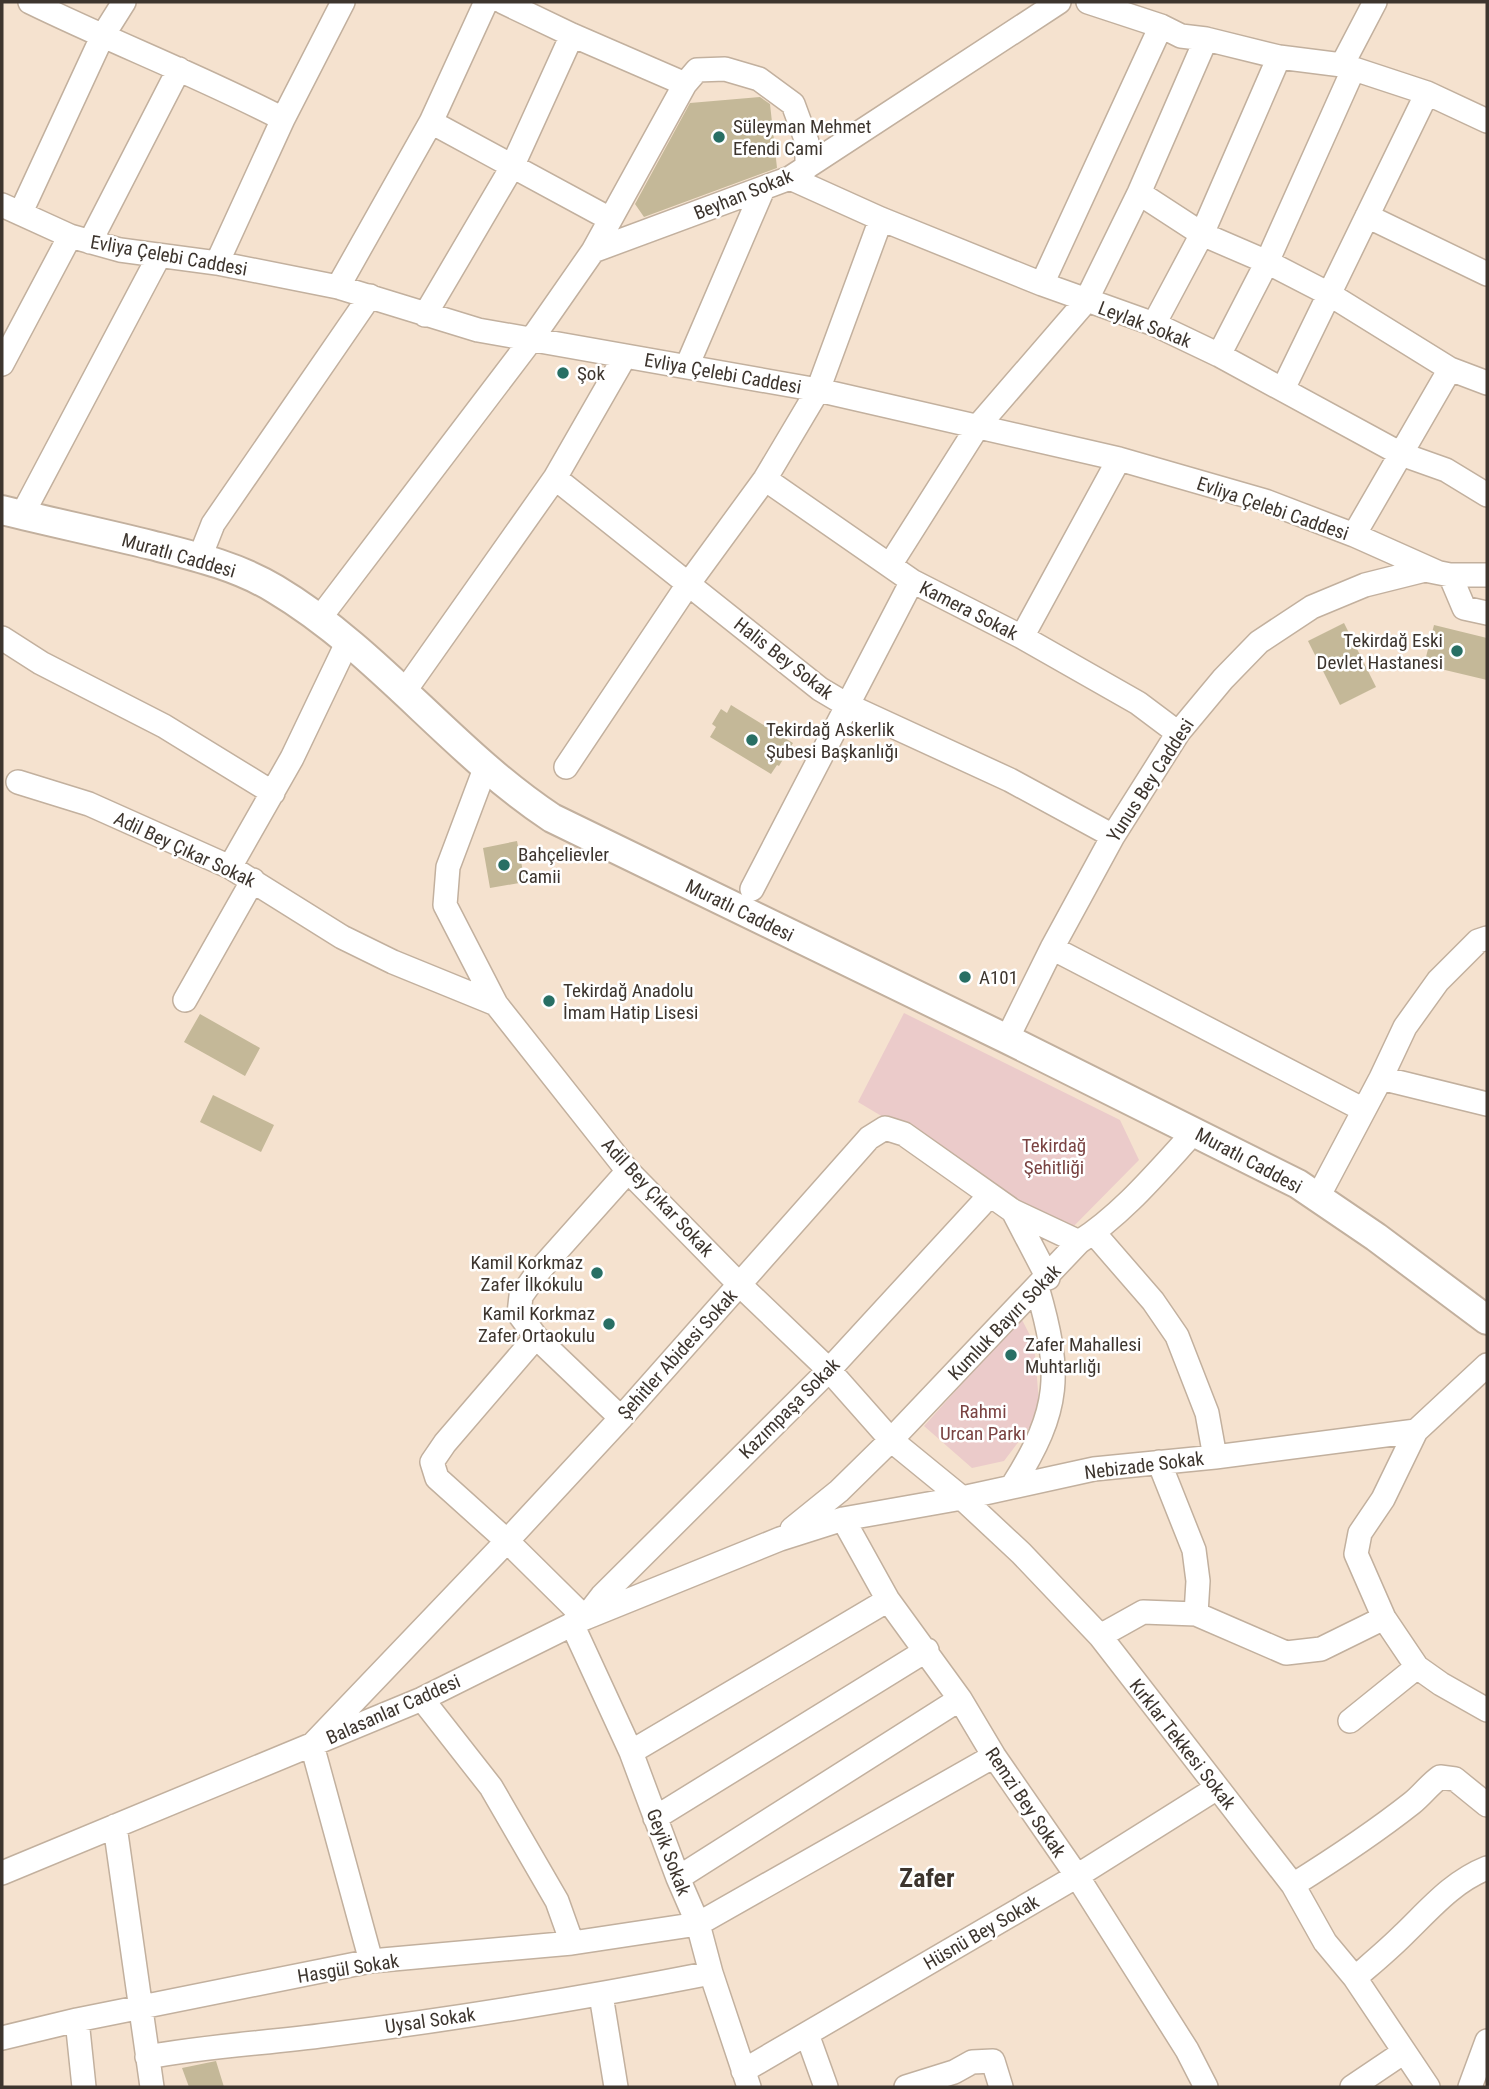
<svg xmlns="http://www.w3.org/2000/svg" width="1489" height="2089" font-family="'Roboto Condensed',sans-serif">
<style>
.green{fill:#ebcbca}
.building{fill:#c4b898}
.lines{fill:none;stroke-linecap:round;stroke-linejoin:round}
.minor-casing{stroke:#c2b09e;stroke-width:26}
.major-casing{stroke:#c2b09e;stroke-width:32}
.minor{stroke:#fff;stroke-width:23}
.major{stroke:#fff;stroke-width:28}
.poi-dot{fill:#286f64;stroke:#fff;stroke-width:2.5}
.labels{text-anchor:middle;stroke-width:5;stroke-linejoin:round;paint-order:stroke}
.poi-label{font-size:19px;fill:#3d352e;stroke:#fff;text-anchor:start}
.street-label{font-size:19px;fill:#3d352e;stroke:#fff}
.park-label{font-size:19px;fill:#7a4342;stroke:#fff}
.district-label{font-size:26px;font-weight:bold;fill:#3d352e;stroke:#fff}
</style>
<rect width="100%" height="100%" fill="#f5e2cf"/>
<!-- green -->
<path class="green" d="M904,1013l216,107 19,40 -70,71 -32,-13 -87,-61 -92,-55z
M1021,1318l13,25 5,59 -7,22 -28,37 -32,7 -48,-42z"/>
<!-- building -->
<path class="building" d="M760,97l10,7 7,64 -133,49 -9,-13 55,-101z
M1344,623l32,64 -36,18 -32,-64z
M1434,625l53,13v42l-63,-15z
M731,705l62,38 -14,23 -2,-1 -6,9 -61,-37 6,-10 -4,-3 9,-15 6,4z
M517,841l8,41 -35,6 -7,-40z
M200,1014l60,34 -15,28 -61,-34z
M213,1095l61,30 -13,27 -61,-30z
M216,2061l8,26h-35l-7,-19z"/>
<g class="lines">
<defs>
<path id="minor" d="M30,2c84,41 170,74 253,117
M503,2l69,33 113,49
M1088,2l73,24 20,10 25,3 73,18 63,8 85,28 60,28
M1342,65l33,-63
M431,122l179,97
M790,178l91,41 161,65 112,40 65,31 182,99 45,16 41,25
M1139,193l63,41 65,28 62,32 121,75 37,14
M2,205l68,31 50,14 97,13 121,24 140,43 340,60 301,69 146,42 89,34 83,37
M21,212l81,-175 22,-35
M1367,216l120,58
M90,242l89,-173
M593,251l197,-73 269,-176
M217,263l66,-144 60,-117
M1042,284l119,-258
M338,287l93,-165 55,-120
M425,315l87,-148 60,-132
M1154,324l48,-90 77,-177
M1219,355l48,-93 86,-192
M2,364l68,-128
M687,366l76,-177
M1283,389l144,-296
M555,478l265,211 27,16 163,75 103,56
M765,479l147,102 110,56 116,66 40,30
M22,515l137,-259
M1354,535l96,-166
M200,557l13,-33 157,-228
M890,565l88,-139 108,-125 53,-108 67,-154
M1450,575l14,33 23,5
M319,619l212,-279 62,-89 92,-167 12,-14 28,-1 34,10 34,25 14,38v25
M1022,637l97,-178
M2,638l39,25 123,63 109,67
M404,692l151,-214 70,-122
M486,766l-38,101 -3,38 51,99 132,167 111,113 90,86 62,70 71,58 59,55 79,83 193,249 32,57 30,36 73,109
M566,767l123,-184 76,-104 53,-89 63,-171
M18,782l71,22 141,63 112,70 51,25 103,42
M230,867l62,-109 56,-117
M752,889l160,-308
M1052,948l312,162
M185,1000l68,-120
M1007,1039l45,-91 61,-112 65,-103 45,-54 36,-37 53,-35 53,-22 60,-15 25,5h37
M1381,1078l106,26
M628,1171l-90,101 -17,24 -2,18 17,23 -91,106 -13,19 5,16 70,63 78,77 17,-22 227,-226 161,-175
M1318,1197l63,-119 24,-51 33,-46 40,-40 9,-3
M1013,1211l35,67
M1094,1233l59,68 24,35 30,77 8,44
M536,1337l85,81
M1416,1431l-33,68 -23,34 -4,21 28,64 33,49 24,17 46,26
M1159,1462l35,88 4,31 -2,33
M1013,1485c48,-76 49,-112 24,-198
M843,1519l45,81 72,99 34,57 83,120 110,174 19,37
M792,1529l47,-38 52,-51 188,-198c44,-28 80,-72 116,-111
M572,1624l59,128 47,126 20,46 13,49 38,114
M1100,1636l43,-24 53,2 90,39 35,-4 63,-31
M422,1699l69,88 66,114 15,42
M1350,1721l67,-54
M631,1752l257,-152
M655,1818l272,-168
M115,1826l37,261
M2,1873l420,-174 163,-81 195,-79 63,-20 119,-21 132,-29 121,-12 201,-26 71,-66
M678,1878l282,-179
M1293,1885c40,-25 81,-52 119,-82 10,-8 17,-18 28,-26l15,2 32,26
M371,1961l-59,-216 195,-204 114,-123 248,-280 16,-10 19,6 109,77 66,31
M1355,1978c16,-14 33,-28 48,-43 27,-26 49,-53 84,-67
M601,1995l15,92
M77,2020l7,67
M807,2034l19,53
M2,2038l75,-18 294,-59 201,-18 126,-19 296,-168
M147,2057c60,-11 120,-14 180,-22 129,-16 257,-37 384,-62
M743,2071l334,-195 140,-88
M906,2087l48,-15 18,-10 21,-1 8,26
M1352,2087l52,-35
M1470,2087l17,-46"/>
<path id="major" d="M2,510c49,12 100,23 149,35 43,11 86,21 124,44 104,62 177,163 277,229l455,221 291,145 78,53 111,83"/>
</defs>
<!-- minor casing -->
<use href="#minor" class="minor-casing"/>
<!-- major casing -->
<use href="#major" class="major-casing"/>
<!-- minor -->
<use href="#minor" class="minor"/>
<!-- major -->
<use href="#major" class="major"/>
</g>
<!-- markers -->
<g class="poi-dot">
<circle cx="719" cy="137" r="7"/>
<circle cx="563" cy="373" r="7"/>
<circle cx="1457" cy="651" r="7"/>
<circle cx="752" cy="740" r="7"/>
<circle cx="504" cy="865" r="7"/>
<circle cx="965" cy="977" r="7"/>
<circle cx="549" cy="1001" r="7"/>
<circle cx="597" cy="1273" r="7"/>
<circle cx="609" cy="1324" r="7"/>
<circle cx="1011" cy="1355" r="7"/>
</g>
<g class="labels">
<!-- poi labels -->
<g class="poi-label">
<text x="733" y="133">Süleyman Mehmet<tspan x="733" dy="22">Efendi Cami</tspan></text>
<text x="577" y="380">Şok</text>
<text x="1443" y="647" text-anchor="end">Tekirdağ Eski<tspan x="1443" dy="22">Devlet Hastanesi</tspan></text>
<text x="766" y="736">Tekirdağ Askerlik<tspan x="766" dy="22">Şubesi Başkanlığı</tspan></text>
<text x="518" y="861">Bahçelievler<tspan x="518" dy="22">Camii</tspan></text>
<text x="979" y="984">A101</text>
<text x="563" y="997">Tekirdağ Anadolu<tspan x="563" dy="22">İmam Hatip Lisesi</tspan></text>
<text x="583" y="1269" text-anchor="end">Kamil Korkmaz<tspan x="583" dy="22">Zafer İlkokulu</tspan></text>
<text x="595" y="1320" text-anchor="end">Kamil Korkmaz<tspan x="595" dy="22">Zafer Ortaokulu</tspan></text>
<text x="1025" y="1351">Zafer Mahallesi<tspan x="1025" dy="22">Muhtarlığı</tspan></text>
</g>
<!-- street labels -->
<g class="street-label">
<text transform="translate(743 194) rotate(-22)" y="7">Beyhan Sokak</text>
<text transform="translate(169 255) rotate(10)" y="7">Evliya Çelebi Caddesi</text>
<text transform="translate(1145 324) rotate(21)" y="7">Leylak Sokak</text>
<text transform="translate(723 373) rotate(10)" y="7">Evliya Çelebi Caddesi</text>
<text transform="translate(1273 508) rotate(19)" y="7">Evliya Çelebi Caddesi</text>
<text transform="translate(179 555) rotate(16)" y="7">Muratlı Caddesi</text>
<text transform="translate(969 610) rotate(27)" y="7">Kamera Sokak</text>
<text transform="translate(784 658) rotate(38)" y="7">Halis Bey Sokak</text>
<text transform="translate(1150 780) rotate(-57)" y="7">Yunus Bey Caddesi</text>
<text transform="translate(185 849) rotate(25)" y="7">Adil Bey Çıkar Sokak</text>
<text transform="translate(740 910) rotate(26)" y="7">Muratlı Caddesi</text>
<text transform="translate(1249 1160) rotate(28)" y="7">Muratlı Caddesi</text>
<text transform="translate(658 1197) rotate(47)" y="7">Adil Bey Çıkar Sokak</text>
<text transform="translate(1004 1322) rotate(-46)" y="7">Kumluk Bayırı Sokak</text>
<text transform="translate(677 1354) rotate(-48)" y="7">Şehitler Abidesi Sokak</text>
<text transform="translate(789 1408) rotate(-45)" y="7">Kazımpaşa Sokak</text>
<text transform="translate(1144 1465) rotate(-7)" y="7">Nebizade Sokak</text>
<text transform="translate(393 1709) rotate(-24)" y="7">Balasanlar Caddesi</text>
<text transform="translate(1183 1744) rotate(52)" y="7">Kırklar Tekkesi Sokak</text>
<text transform="translate(1026 1802) rotate(56)" y="7">Remzi Bey Sokak</text>
<text transform="translate(669 1852) rotate(69)" y="7">Geyik Sokak</text>
<text transform="translate(981 1932) rotate(-30)" y="7">Hüsnü Bey Sokak</text>
<text transform="translate(348 1968) rotate(-9)" y="7">Hasgül Sokak</text>
<text transform="translate(430 2020) rotate(-8)" y="7">Uysal Sokak</text>
</g>
<!-- park labels -->
<g class="park-label">
<text x="1054" y="1152">Tekirdağ<tspan x="1054" dy="22">Şehitliği</tspan></text>
<text x="983" y="1418">Rahmi<tspan x="983" dy="22">Urcan Parkı</tspan></text>
</g>
<!-- district labels -->
<g class="district-label">
<text x="927" y="1887">Zafer</text>
</g>
</g>
<!-- border -->
<rect width="1489" height="2089" fill="none" stroke="#3d352e" stroke-width="7"/>
</svg>
